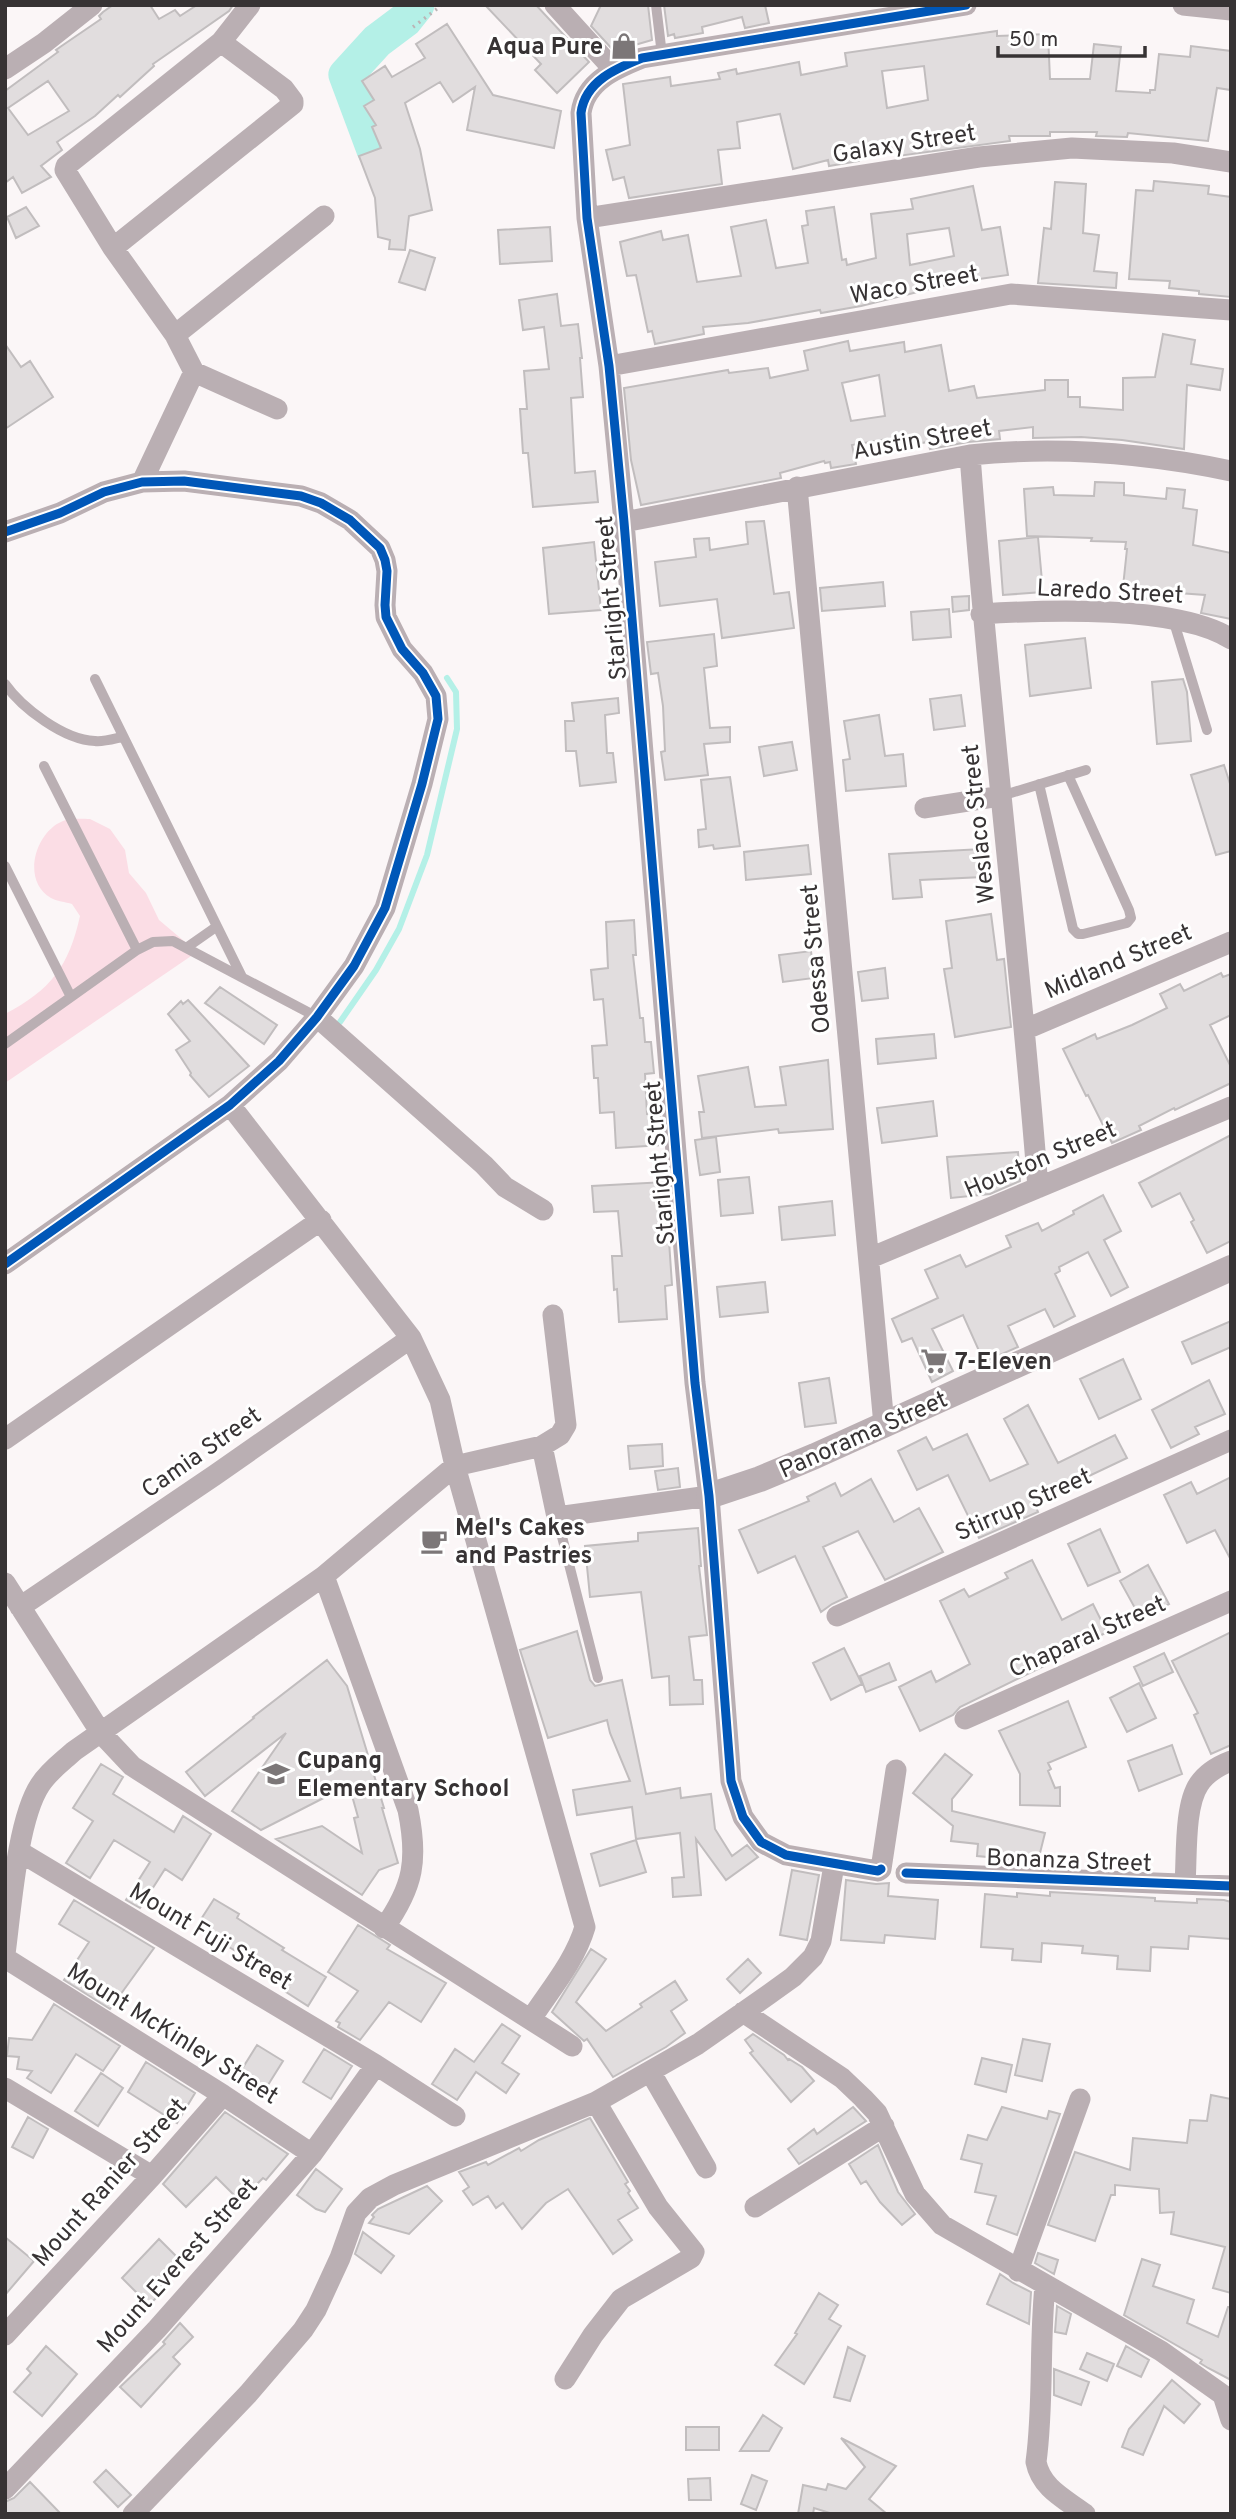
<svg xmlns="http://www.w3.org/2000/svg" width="1236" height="2519" font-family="Overpass,sans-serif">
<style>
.green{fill:#fbdde5}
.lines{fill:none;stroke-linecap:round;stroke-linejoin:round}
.stream{stroke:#b4f0e7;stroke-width:6}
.river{stroke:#b4f0e7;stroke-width:35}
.building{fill:#e1ddde;stroke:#c1bdbe;stroke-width:2;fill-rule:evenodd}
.path{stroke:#bbb5b6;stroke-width:3.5;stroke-dasharray:2 5;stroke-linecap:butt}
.service{stroke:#baafb3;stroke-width:10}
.minor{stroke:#baafb3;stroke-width:21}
.tertiary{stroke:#baafb3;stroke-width:26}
.cycleway-casing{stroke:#fff;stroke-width:13}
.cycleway{stroke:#0057b8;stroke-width:9}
.labels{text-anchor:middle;stroke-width:6;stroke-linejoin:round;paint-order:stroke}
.poi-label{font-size:24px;font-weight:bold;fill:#373334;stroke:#fff;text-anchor:start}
.street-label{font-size:24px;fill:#373334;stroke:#fff}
</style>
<rect width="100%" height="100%" fill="#fbf6f7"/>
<!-- green -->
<path class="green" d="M90,819l20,10 15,21 4,23 17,20 13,27 38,32 -192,131v-69c46,-24 64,-48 75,-98l-8,-12c-6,-2 -16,-3 -21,-6 -30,-17 -16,-66 12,-77 7,-3 19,-2 27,-2z"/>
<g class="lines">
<!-- stream -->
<path class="stream" d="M340,1022l36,-52 23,-41 28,-74 30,-126 -1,-37 -9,-14"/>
<!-- river -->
<path class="river" d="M374,150l-28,-75 31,-34 28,-21 12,-15"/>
</g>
<!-- building -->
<path class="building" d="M113,5h37l9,14 16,-9 5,6 17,-11h36l-4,6 -76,53 1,2 -34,31 -2,-2 -23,21 -38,26 5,8 -21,16 10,11 -29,16 -9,-16 -8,6v-92l53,-39 -2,-2 7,-5 38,-26 -2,-3 4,-4zM48,81l21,30 -41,24 -20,-27z
M485,5h51l53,57 -32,31 -22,-23 6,-6z
M601,5h47l4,35 -38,11 -23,-25z
M664,5h101l4,18 -24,5 -3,-11 -40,10 1,6 -28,5 -1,-4 -6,2z
M447,24l46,71 68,16 -7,37 -87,-18 8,-43 -22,15 -13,-20 -35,21 15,46 12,61 -23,6 -4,34 -16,-1 1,-9 -12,-3 -3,-39 -16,-42 22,-8 -9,-21 4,-2 -12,-19 10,-6 -12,-19 23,-15 7,11 33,-19 -9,-14z
M997,31v5l51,-2 2,45h40l4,-35 27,3 -5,44 34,2v-3h5l4,-36 31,3 1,-11 40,5v39l-14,-2 -9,53 -80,-8 -1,4 -31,-1 1,-4h-47v4h-41l1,5 -112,15 -1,-6 -38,7v4l-30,5 -1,-6 -35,9 -13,-55 -43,8 3,26 -22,2 4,34 -93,14 -5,-21 -11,3 -7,-30 24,-5 -7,-61 47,-7 1,9 49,-7 -2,-6 18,-4 1,5 62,-12 2,13 46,-9 -2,-13zM924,66l4,34 -41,8 -5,-37z
M1154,181l55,5 -1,8 23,3v100l-32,-3v-3l-30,-3 1,-7 -41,-2 7,-89 17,1z
M1055,182l31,2 -3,49 16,2 -5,36 23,2 -1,15 -78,-5 6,-55 7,1z
M973,186l9,44 18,-3 8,48 -50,7 -97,24 -40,7 -1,-3 -72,13 -45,4 1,7 -49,10 -3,-13 -4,1 -12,-57 -9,1 -7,-34 41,-11 2,9 25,-5 9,47 44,-6 -10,-49 35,-7 10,48 32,-5 -6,-37 6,-1 -2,-14 28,-4 8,53 4,-1 1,6 29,-7 -5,-44 42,-5 -2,-10zM949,228l5,28 -44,9 -3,-31z
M26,207l13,19 -23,12 -9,-21z
M550,227l2,34 -52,3 -2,-34z
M410,250l25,8 -10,32 -26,-8z
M557,294l4,32 17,-2 4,34h-2l3,39 -12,1 4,75 20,-2 3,31 -65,5 -5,-54h-5l-3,-44h7l-3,-38 25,-2 -5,-42 -21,3 -4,-30z
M1163,334l32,6 -4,24 32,5 -3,21 -33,-5 -3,64 -62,-9 -41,-3 -48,1v-11l-34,4 1,8 -32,3 -38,7 -2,-7 -38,6 -2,-9 -36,6 4,19 -25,4 -1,-6 -5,1 -1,-2 -44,12 1,5 -140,27 -10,-45 -7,-72 104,-18 1,3 39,-5 2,10 38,-8 -4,-19 44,-10 2,10 54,-9 1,10 36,-7 8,46 25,-5 3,12 68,-8v-10h23v17h12v10l43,3v-32l32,-1zM879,375l6,41 -34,5 -9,-38z
M5,344l16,23 9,-6 23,36 -48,32z
M1095,482l29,1v12l42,4 1,-11 18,2 -2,18 14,2 -4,35 38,8v66l-30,-6 4,-18 -54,-4 -1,8 -28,-3 5,-47h-2l1,-7 -35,-1 1,-3 -65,-2 -3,-47 29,-2 1,8 40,1z
M764,521l10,73 15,-2 5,36 -72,10 -5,-39 -57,7 -5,-44 41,-5 -2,-18 15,-1 1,12 38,-6 -2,-22z
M1038,537l5,55 -40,3 -4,-54z
M594,542l7,68 -52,4 -6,-66z
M883,582l2,24 -63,5 -2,-23z
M969,596v14l-16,2 -1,-15z
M949,609l2,28 -38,3 -2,-28z
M714,634l3,32 -13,2 6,60 20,-1v15l-26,2 4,31 -43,5 -4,-28 4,-1 -2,-45 -5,-33 -7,1 -4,-32z
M1085,638l6,50 -61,8 -5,-51z
M1183,679l4,13 4,49 -34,3 -5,-62z
M961,695l4,31 -31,4 -4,-31z
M618,698l1,15 -14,2 2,38h6l3,29 -36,4 -4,-35h-10l-1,-30h9l-2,-18z
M879,715l6,41 18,-2 3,32 -60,5 -3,-31 7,-1 -6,-38z
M792,742l5,28 -33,6 -5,-29z
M1224,765l7,22v64l-15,4 -25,-80z
M730,777l10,69 -26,3 -1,-4 -14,2 -1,-17 8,-1 -5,-49z
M808,845l3,29 -65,6 -2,-28z
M982,849l1,28 -63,3 2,17 -29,2 -4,-45z
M991,914l6,46 7,-1 7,68 -56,10 -11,-68 8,-1 -6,-47z
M634,920l2,35h-3l7,63h3l2,24h6l3,31 -9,1 2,40 13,-1 2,32 -46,3 -2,-36 -14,1 -2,-35h-4l-2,-32 15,-1 -4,-46 -9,1 -3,-30 17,-2 -2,-46z
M811,951l3,27 -31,4 -4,-27z
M885,968l3,30 -26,3 -4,-29z
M1221,973l2,4 8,-3v41l-21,10 21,42v16l-56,27 -1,-2 -35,18 2,4 -29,13 -24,-48 -2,1 -23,-47 32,-15 2,5 35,-14 35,-17 -7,-14 20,-10 4,7z
M220,987l57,38 -13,19 -59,-41z
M188,1000l61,66 -40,31 -19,-22 1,-2 -15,-23 14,-9 -22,-27 13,-13 2,3z
M934,1034l2,24 -58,6 -2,-25z
M828,1060l5,69 -54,4 -1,-4 -76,9 -3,-26h5l-6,-36 50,-9 7,40 31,-2 -6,-38z
M933,1101l4,35 -55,7 -5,-35z
M1231,1135v106l-24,12 -16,-31 3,-2 -14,-27 -28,14 -13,-24z
M716,1137l4,35 -20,3 -5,-35z
M1018,1152l2,29 -30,13 -39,4 -4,-41z
M749,1177l4,36 -32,3 -3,-36z
M665,1182l7,103 -7,1 2,33 -48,3 -2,-33 -3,1 -2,-34h10l-4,-45 -24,1 -2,-26z
M1103,1195l18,36 -17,9 24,47 -17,9 -23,-44 -29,15 1,4 -5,3 20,42 -21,11 -9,-18 -37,17 10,21 -34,15 -21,-47 -31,14 21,42 -21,11 -20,-44 -10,4 -10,-23 46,-21 -13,-28 35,-15 6,12 45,-20 -5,-11 32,-13 4,8 32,-17 -1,-3z
M832,1201l3,34 -53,5 -3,-33z
M765,1282l3,30 -48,5 -3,-30z
M1231,1321v26l-39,17 -10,-22z
M1123,1359l18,40 -42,20 -19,-40z
M829,1378l7,45 -31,4 -6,-44z
M1209,1380l16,34 -30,13 4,7 -28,14 -19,-38z
M1028,1405l30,58 57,-28 12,23 -93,44 4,10 -59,26 -31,-63 -31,15 -19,-39 28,-14 7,13 34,-16 23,47 38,-17 -24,-45z
M662,1444l1,22 -33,3 -2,-23z
M678,1468l2,19 -22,3 -3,-19z
M1231,1477v83l-16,-30 -28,13 -23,-48 27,-13 6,12z
M871,1479l23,43 25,-14 24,44 -58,28 -27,-49 -35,16 24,50 -15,7 -11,8 -26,-56 -37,17 -19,-43 70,-29 -2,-4 28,-14 6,13z
M698,1528l3,38h-2l8,69 -18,2 5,43h8l1,24 -33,1 -1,-29 -17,2 -11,-86 -51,5 -5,-51 53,-5v-8z
M1100,1529l20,43 -32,14 -20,-42z
M1032,1560l30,60 31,-16 14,28 -59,32 -88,43 -7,8 -33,16 -21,-44 32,-16 5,11 34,-18 -30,-63 24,-12 5,8 39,-19 -3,-5z
M1148,1565l21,39 -28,15 -21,-38z
M577,1631l13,49 5,6 27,-6 24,114 34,-6 1,10 30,-4 4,35 17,27 15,-11 11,12 -32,23 -30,-41 5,56 -28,2 -1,-19 12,-1 -4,-44 -44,6 -4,-32 -55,8 -4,-25 57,-9 -20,-48 -3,-13 -59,18 -28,-88z
M1231,1632v113l-20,9 -17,-39 4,-2 -26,-52z
M844,1648l18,36 -31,16 -18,-37z
M1164,1653l9,19 -30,14 -9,-19z
M327,1660l20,26 37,122h-2l16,55 -19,7 -17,25 -86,-56 46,-13 40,27 -8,-35 4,-1 -9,-32 -88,45 -29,-19 54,-78 -81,63 -19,-24 68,-54 -1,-1z
M889,1663l7,17 -30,12 -6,-16z
M1139,1683l17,35 -29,14 -17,-34z
M1068,1701l18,46 -38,16 3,6 -3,2 7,17 5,-1v19l-40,-1v-31l-21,-43z
M1172,1745l10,29 -43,17 -11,-30z
M945,1754l27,21 -20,24v12l93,22 -8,32 -16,-2v-3l-44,-4 1,-12 -27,-3 2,-15 -40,-33z
M101,1764l22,13 -10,17 61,38 9,-16 28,18 -29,46 -17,-11 -25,39 -14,-8 24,-38 -36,-22 -24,38 -24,-15 27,-42 -20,-13z
M636,1840l10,32 -46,14 -9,-32z
M792,1870l27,5 -12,65 -27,-5z
M846,1880l30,4 13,-1 -1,13 50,4 -3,39 -50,-4 -1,8 -43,-3z
M1050,1892l105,6v3l42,2v-4l27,1 7,2v37l-42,-3 -1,13 -37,-2 -1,24 -33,-2 1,-13 -36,-3 1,-7 -41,-3 -1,19 -29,-2 1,-11 -32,-2 4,-53 32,3v-4l33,3z
M214,1899l25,15 -2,4 47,30 -2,2 44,27 -18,29 -22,-14 3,-4 -19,-12 2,-3 -76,-46z
M74,1900l80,48 -44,61 -46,-29 25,-38 -30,-18z
M358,1925l32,20 -3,4 59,34 -25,39 -32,-20 -29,38 -22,-13 2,-4 -4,-2 22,-30 -30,-19z
M591,1949l15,10 -30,43 30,29 36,-24 -2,-3 35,-23 12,19 -16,11 14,22 -19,14 -53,30 -26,-38 -3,2 -32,-29z
M748,1959l13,14 -21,20 -13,-14z
M54,2004l66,42 -17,25 -27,-17 -25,39 -24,-15 5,-7 -15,-2 2,-12 -12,-1 2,-18 23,2z
M502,2024l18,12 -18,27 17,11 -13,19 -30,-21 -19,28 -25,-16 23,-35 19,13z
M753,2034l31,21 4,5 1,-1 13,8 12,14 -23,21 -41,-49 3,-2 -8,-11z
M1023,2039l27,5 -8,37 -27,-6z
M257,2045l26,16 -20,32 -26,-16z
M324,2049l28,17 -21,33 -28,-17z
M982,2058l30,7 -6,27 -31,-8z
M146,2062l49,31 -18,30 -49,-31z
M101,2073l22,15 -25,38 -23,-15z
M1211,2095l20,4v194l-18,-5 12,-41 -54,-13 3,-22 -14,1 -1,-24 -44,-4v10h-4l-16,46 -47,-16 27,-73 55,18 3,-32 54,5 3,-23 17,1z
M853,2107l13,14 -67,43 -11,-15 26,-20 3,5z
M1002,2107l45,12 2,-8 11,3 -43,121 -30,-11 9,-28 -21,-4 7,-28 -21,-5 7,-24 19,5z
M225,2112l63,42 -22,26 -3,-2 -23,23 -24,-24 -30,30 -23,-23z
M28,2117l20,12 -15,29 -21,-11z
M590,2118l38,64 -3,2 5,7 -2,2 10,15 -20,12 14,20 -19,14 -45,-65 -22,14 -24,26 -19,-26 -7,5 -8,-12 -15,9 -10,-14 6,-4 -10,-15 27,-10 2,3 31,-17 2,3 18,-11z
M878,2145l20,47 17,22 -13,11 -22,-23 -14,-21 -5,3 -12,-20z
M316,2169l26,20 -17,23 -9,-3 -19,-14z
M427,2186l15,15 -33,33 -40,-11 5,-6 -2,-2 6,-6z
M363,2232l31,24 -13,17 -26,-19z
M5,2237l29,24 -29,34z
M159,2239l24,24 -25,25 4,4 -13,13 -27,-27z
M1038,2253l20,7 -4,14 -19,-11z
M1142,2259l18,6 -7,21 41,14 -7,23 31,14 10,-30h3v73l-23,-12 -8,-5 2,-3 -78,-45z
M1000,2274l13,9 18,9 -2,32 -42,-20z
M819,2293l19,12 -9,14 12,7 -37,58 -29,-19 22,-31 -2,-1z
M1057,2306l14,8 -5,20 -11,-2z
M180,2323l13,14 -20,20 7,7 -39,43 -21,-20 45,-43 -2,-2z
M46,2346l31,28 -35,42 -28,-24 17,-19 -4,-4z
M1126,2346l23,14 -8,17 -24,-11z
M848,2347l17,9 -15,45 -16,-4z
M1087,2353l27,11 -7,17 -27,-12z
M1054,2369l35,13 -8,23 -27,-10z
M1172,2380l28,24 -16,19 -20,-17 -21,49 -21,-8 7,-18z
M763,2415l19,13 -13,23h-29z
M686,2427h33v23h-33z
M841,2438l55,28 -27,33 18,15h-54l-19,-6 -1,6h-15l5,-29 23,5 2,-6 18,5 19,-22z
M106,2470l25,25 -13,12 -24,-25z
M752,2475l15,6 -11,29 -15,-6z
M710,2478l1,22h-22l-1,-21z
M30,2482l31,32h-56v-12l9,-4z"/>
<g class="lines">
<!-- path -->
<path class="path" d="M413,27l29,-22"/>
<!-- service -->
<path class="service" d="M656,5l6,50
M1173,619l34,111
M95,679l147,298
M5,684c17,24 59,56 90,57 8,1 18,-2 27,-4
M44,766l93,184
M1039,784l34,145 5,5h5l44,-11 4,-5 -2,-8 -61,-135
M1001,796l85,-26
M5,866l66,131
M186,948l30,-21
M5,1044l132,-94 16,-8 20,-1 144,76
M557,1517l41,161"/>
<!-- minor -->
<path class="minor" d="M250,5l-29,37 -155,124 -1,4 48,78 62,87 19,37 83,37
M555,5l59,65
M1183,5l48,5
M5,69l39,-26 48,-38
M587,218l392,-61 93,-9 101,5 58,9
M113,248l180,-144v-3l-9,-12 -63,-47
M175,335l149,-119
M609,366l402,-72 220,16
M970,455c18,245 49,488 68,733
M142,482l52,-110
M797,487l87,938
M624,522l346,-67c87,-9 175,-2 261,16
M5,532l55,-19 44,-21 38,-10 42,-1 117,15 20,7 29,17 30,28 5,12 2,11 -2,34 1,12 16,32 21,24 13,23 2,23 -16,65 -37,124 -31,58 -37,51 -38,44 -49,44 -225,159
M981,614c64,-4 197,-9 250,25
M925,808l76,-12
M317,1017l167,148 21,22 38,23
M1026,1029l205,-87
M230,1105l181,233 29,62 15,66 130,461c-10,34 -35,63 -54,92
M870,1258l361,-151
M5,1439l316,-219
M542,1446l15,71 152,-21
M324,1576l84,234c10,49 6,76 -24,118
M5,1583l96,150 31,33 440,280
M20,1607l195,-132 196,-137
M837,1616l394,-176
M965,1719l266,-118
M896,1770l-15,99 -3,2 -92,-16 -25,-13 -18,-25 -12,-36 -22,-285 -14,-113 -71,-861 -15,-156 -22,-148 -6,-105c4,-32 36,-45 61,-55l324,-53
M20,1852l356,213 79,51
M906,1873l325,13
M1185,1884c2,-27 -1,-78 14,-100 8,-12 19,-18 32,-23
M5,1954c6,-44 12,-134 35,-169 9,-14 22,-23 34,-34l250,-175 131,-110 87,-20 18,-11 6,-10 -13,-110
M5,1958l218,137 89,59
M743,2012l99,66 21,20 14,15 38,81 27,31 219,126 62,44 8,25
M651,2073l55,95
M5,2088l147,88
M755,2207l129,-81
M1018,2271l62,-172
M1045,2286c-6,58 -1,117 -9,176 5,26 29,37 49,52
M5,2335l147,-159 71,-81
M565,2379l28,-44 28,-36 70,-41 3,-6 -36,-45 -62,-105
M5,2489l152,-160 155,-175 64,-89
M133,2514l115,-120 55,-64 13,-20 24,-52 16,-45 14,-15 24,-13 202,-83 102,-58 70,-49 25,-18 20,-20 8,-16 13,-76"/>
<!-- tertiary -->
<path class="tertiary" d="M709,1496l51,-17 55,-23 416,-188"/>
<defs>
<path id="cycleway" d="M5,532l55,-19 44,-21 38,-10 42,-1 117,15 20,7 29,17 30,28 5,12 2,11 -2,34 1,12 16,32 21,24 13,23 2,23 -16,65 -37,124 -31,58 -37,51 -38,44 -49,44 -225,159
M881,1869l-3,2 -92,-16 -25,-13 -18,-25 -12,-36 -22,-285 -14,-113 -71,-861 -15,-156 -22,-148 -6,-105c4,-32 36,-45 61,-55l324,-53
M906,1873l325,13"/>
</defs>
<!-- cycleway casing -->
<use href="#cycleway" class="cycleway-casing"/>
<!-- cycleway -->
<use href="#cycleway" class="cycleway"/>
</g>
<!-- icons -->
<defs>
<symbol id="shop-bare" viewBox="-9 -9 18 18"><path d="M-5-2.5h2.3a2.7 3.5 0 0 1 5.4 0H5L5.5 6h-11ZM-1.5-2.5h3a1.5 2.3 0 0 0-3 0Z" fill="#7c7778" stroke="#fff" stroke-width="2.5" paint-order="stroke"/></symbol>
<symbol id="supermarket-bare" viewBox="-9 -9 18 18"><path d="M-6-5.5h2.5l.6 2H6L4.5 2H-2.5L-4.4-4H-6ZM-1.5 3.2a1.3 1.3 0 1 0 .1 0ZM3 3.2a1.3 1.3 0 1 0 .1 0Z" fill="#7c7778" stroke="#fff" stroke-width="2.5" paint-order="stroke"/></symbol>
<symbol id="cafe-bare" viewBox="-9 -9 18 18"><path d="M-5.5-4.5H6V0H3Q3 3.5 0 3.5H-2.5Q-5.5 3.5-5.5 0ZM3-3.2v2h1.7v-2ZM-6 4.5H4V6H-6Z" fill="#7c7778" stroke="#fff" stroke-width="2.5" paint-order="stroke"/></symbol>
<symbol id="school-bare" viewBox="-9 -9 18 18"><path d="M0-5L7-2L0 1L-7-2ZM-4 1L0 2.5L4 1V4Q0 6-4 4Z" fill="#7c7778" stroke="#fff" stroke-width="2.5" paint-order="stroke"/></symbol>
</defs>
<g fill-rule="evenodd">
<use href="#shop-bare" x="605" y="27" width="38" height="38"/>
<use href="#supermarket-bare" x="915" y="1342" width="38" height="38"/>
<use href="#cafe-bare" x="415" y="1522" width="38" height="38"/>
<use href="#school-bare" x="257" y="1755" width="38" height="38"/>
</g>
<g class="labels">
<!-- poi labels -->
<g class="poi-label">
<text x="603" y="54" text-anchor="end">Aqua Pure</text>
<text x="955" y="1369">7-Eleven</text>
<text x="455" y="1535">Mel's Cakes<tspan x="455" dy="28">and Pastries</tspan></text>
<text x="297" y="1768">Cupang<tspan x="297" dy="28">Elementary School</tspan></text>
</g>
<!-- street labels -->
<g class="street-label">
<text transform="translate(904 143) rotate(-9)" y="8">Galaxy Street</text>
<text transform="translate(914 284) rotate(-10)" y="8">Waco Street</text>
<text transform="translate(922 439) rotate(-10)" y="8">Austin Street</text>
<text transform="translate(1110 591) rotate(3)" y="8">Laredo Street</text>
<text transform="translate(611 598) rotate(-95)" y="8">Starlight Street</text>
<text transform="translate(978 824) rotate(-96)" y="8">Weslaco Street</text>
<text transform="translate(815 959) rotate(-95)" y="8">Odessa Street</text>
<text transform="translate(1118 961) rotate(-23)" y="8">Midland Street</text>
<text transform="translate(1040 1159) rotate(-23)" y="8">Houston Street</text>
<text transform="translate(659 1163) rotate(-95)" y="8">Starlight Street</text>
<text transform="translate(863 1434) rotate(-24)" y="8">Panorama Street</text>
<text transform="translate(201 1452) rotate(-35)" y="8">Camia Street</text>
<text transform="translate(1023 1504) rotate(-24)" y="8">Stirrup Street</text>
<text transform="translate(1087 1636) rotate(-24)" y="8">Chaparal Street</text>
<text transform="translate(1069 1860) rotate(2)" y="8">Bonanza Street</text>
<text transform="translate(211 1936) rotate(31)" y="8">Mount Fuji Street</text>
<text transform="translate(173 2033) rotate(32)" y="8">Mount McKinley Street</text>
<text transform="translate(109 2182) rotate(-48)" y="8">Mount Ranier Street</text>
<text transform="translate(177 2265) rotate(-48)" y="8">Mount Everest Street</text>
</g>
</g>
<!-- border -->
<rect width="1236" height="2519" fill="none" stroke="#373334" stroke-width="14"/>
<!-- scale -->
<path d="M998 46v10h147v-10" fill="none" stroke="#373334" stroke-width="3.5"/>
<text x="1009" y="46" font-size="21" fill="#373334" stroke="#ffffff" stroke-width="5" paint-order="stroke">50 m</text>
</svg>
